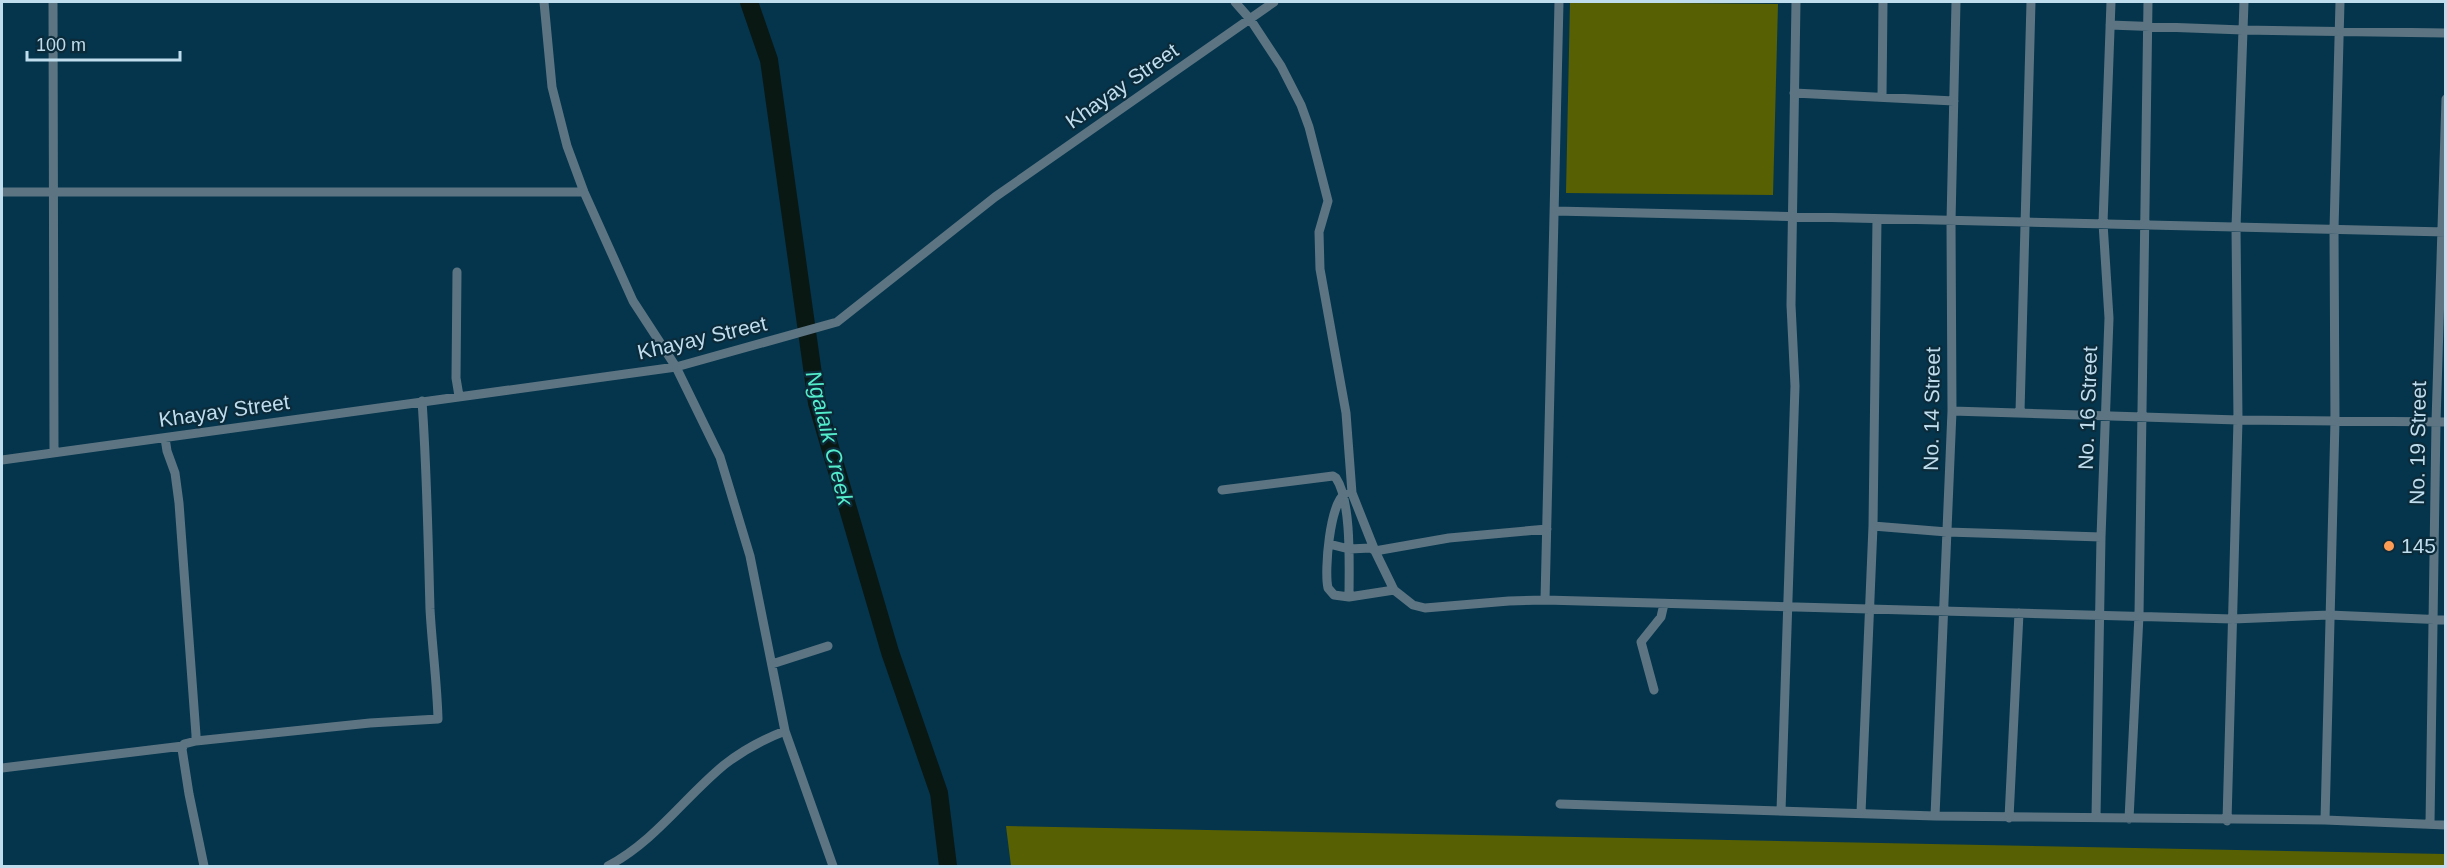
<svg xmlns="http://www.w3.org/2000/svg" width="2447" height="868" font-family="Helvetica,sans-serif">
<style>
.green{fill:#586004}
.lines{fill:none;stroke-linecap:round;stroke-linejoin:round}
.river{stroke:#0a1814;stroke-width:18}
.street{stroke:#5d7583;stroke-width:9}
.poi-dot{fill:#fd9c55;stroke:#0b2b3b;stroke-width:2}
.labels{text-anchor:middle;stroke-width:4.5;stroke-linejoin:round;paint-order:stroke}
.street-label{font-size:21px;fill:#c0ddee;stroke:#0b2b3b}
.poi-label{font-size:21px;fill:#c0ddee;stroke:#0b2b3b;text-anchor:start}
.water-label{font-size:22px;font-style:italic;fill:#54edcb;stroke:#0b2b3b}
</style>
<rect width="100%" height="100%" fill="#05354c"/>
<!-- green -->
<path class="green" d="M1570,2l208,2 -5,191 -207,-2z
M1006,826l1439,28 1,12h-1435z"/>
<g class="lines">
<!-- river -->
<path class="river" d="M749,2l20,58 48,343 73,249 49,141 9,73"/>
<!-- street -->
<path class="street" d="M53,2l1,450
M544,2l8,85 15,59 17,46 49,109 43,66 44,90 30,99 35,175 48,135
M1235,2l15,17 31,47 20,39 8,22 19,74 -9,31 1,37 26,144 6,80 23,58 19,39 19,15 12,3 84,-7 36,-1 688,19 96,-4 117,5
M2110,25l133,5 203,3
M1794,93l160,8
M1882,96l1,-94
M2,192h582
M1555,211l891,21
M457,272l-1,106 3,18
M1952,411l286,9 208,2
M2020,412l11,-410
M165,438l2,13 8,22 4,30 17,232v6l-12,3 -2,5 7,45 15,72
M2,460l674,-93 161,-45 158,-125 279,-195
M1222,490l111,-14 3,2c16,24 13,89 13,119
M1345,494c-15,8 -21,77 -17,94l6,7 15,2 45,-7
M1873,526l74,6 154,5
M1329,544l20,5 22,-1 4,3 74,-13 98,-9
M1545,600l14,-598
M772,664l56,-18
M1654,690l-13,-48 20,-25 3,-13
M196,741l174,-18 68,-4c-1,-37 -6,-73 -8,-110 -2,-70 -3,-138 -8,-208
M2,768l181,-22
M1560,804l375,12 390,4 121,5
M1781,811l14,-425 -4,-81 5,-303
M1861,813l12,-287 4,-307
M1935,816l17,-405 -1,-190 5,-219
M2096,817l5,-280 8,-219 -6,-95 8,-221
M2009,818l10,-205
M2129,819l10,-204 9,-613
M2325,820l10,-399 -1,-192 6,-227
M2227,821l11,-401 -2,-193 8,-225
M2430,824l6,-402 10,-323
M608,866c47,-25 76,-68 116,-101 18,-14 40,-26 61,-34"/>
</g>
<!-- markers -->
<circle class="poi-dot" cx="2389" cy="546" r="6"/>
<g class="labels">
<!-- street labels -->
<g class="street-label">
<text transform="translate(1122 86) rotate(-35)" y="7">Khayay Street</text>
<text transform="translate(702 338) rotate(-13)" y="7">Khayay Street</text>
<text transform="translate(2088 408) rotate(-88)" y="7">No. 16 Street</text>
<text transform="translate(1932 409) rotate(-89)" y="7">No. 14 Street</text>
<text transform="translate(224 411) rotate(-8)" y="7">Khayay Street</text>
<text transform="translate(2418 443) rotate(-89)" y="7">No. 19 Street</text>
</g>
<!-- poi labels -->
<g class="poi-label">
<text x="2401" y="553">145</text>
</g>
<!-- water labels -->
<g class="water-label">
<text transform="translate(830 438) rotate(76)" y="8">Ngalaik Creek</text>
</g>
</g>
<!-- border -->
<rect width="2447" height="868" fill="none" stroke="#c0ddee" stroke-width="6"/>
<!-- scale -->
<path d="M27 51v9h153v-9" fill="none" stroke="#c0ddee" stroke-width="3"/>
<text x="36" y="51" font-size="18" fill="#c0ddee" stroke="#0b2b3b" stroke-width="4.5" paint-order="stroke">100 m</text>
</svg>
